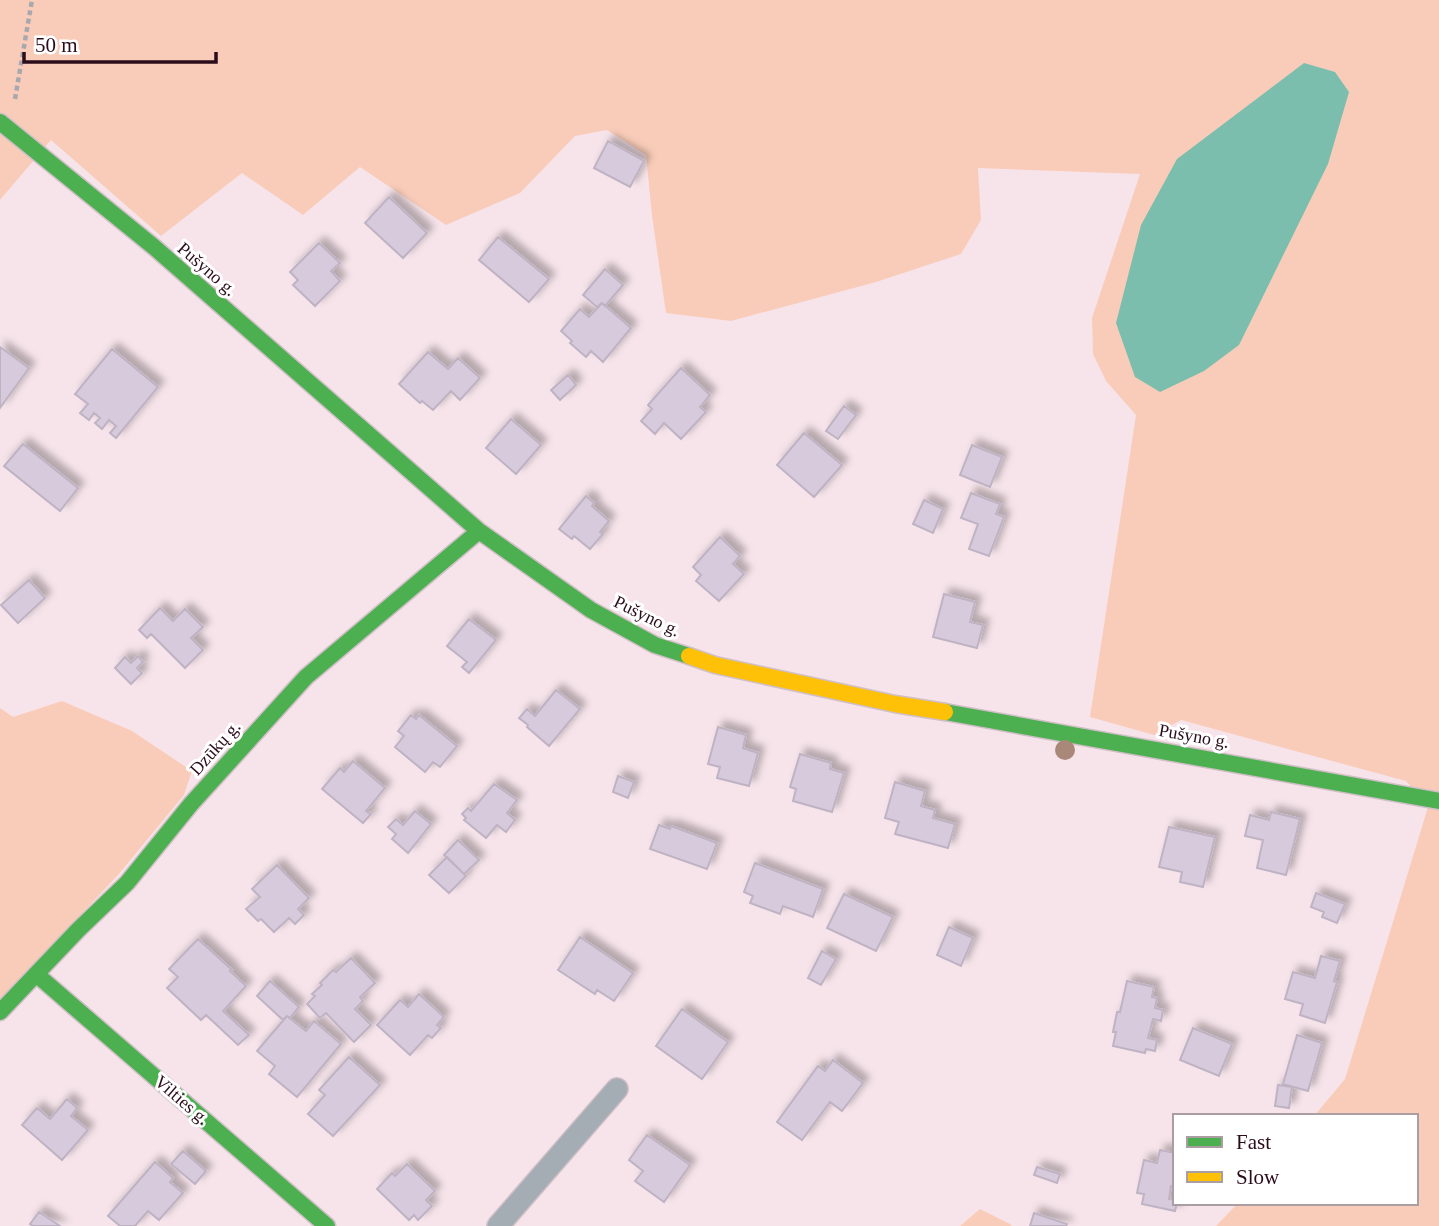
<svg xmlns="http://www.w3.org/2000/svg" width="1439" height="1226" font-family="'Times New Roman',serif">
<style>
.green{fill:#f9ccb9}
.water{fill:#7cbead}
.building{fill:#d6cadc;stroke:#bfb3c3;stroke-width:2;filter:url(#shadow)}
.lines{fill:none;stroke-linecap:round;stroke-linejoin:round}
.street-casing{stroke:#d0bfc6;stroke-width:24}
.fast-casing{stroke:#d0bfc6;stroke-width:19}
.slow-casing{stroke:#d0bfc6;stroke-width:19}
.path{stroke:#a9a8af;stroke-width:4.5;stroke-dasharray:5 3.5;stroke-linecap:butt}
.street{stroke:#a5adb4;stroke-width:21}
.fast{stroke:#4caf50;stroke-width:16}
.slow{stroke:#ffc107;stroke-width:16}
.tree{fill:#aa8879}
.labels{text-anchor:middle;stroke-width:6;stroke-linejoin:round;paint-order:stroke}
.street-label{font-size:18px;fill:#2a0c1a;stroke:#fff}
</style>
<defs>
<filter id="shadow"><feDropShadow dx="6" dy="-6" stdDeviation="3.5" flood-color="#0004"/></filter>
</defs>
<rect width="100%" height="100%" fill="#f7e4eb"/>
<!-- green -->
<path class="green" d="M0,0h1439v1226h-223l22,-23h178v-87h-102l31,-37 83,-272 -22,-26 -225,-61 -27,15 -64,-18 46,-302 -30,-34 -13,-27 -1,-36 48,-144 -162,-6 3,52 -20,34 -85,28 -145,39 -65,-8 -14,-97 -6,-61 -39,-25 -32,6 -55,57 -74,32 -86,-58 -57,48 -61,-42 -81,63 -110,-96 -51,60z
M62,701l70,30 60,40 -8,24 -65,79 -119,126v-292l13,9z
M980,1209l30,15 2,2h-52z"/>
<!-- water -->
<path class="water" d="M1304,63l31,9 14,20 -21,72 -89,181 -35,26 -44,21 -25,-15 -19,-54 25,-98 36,-66z"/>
<!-- building -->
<path class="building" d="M608,141l36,20 -14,26 -36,-19z
M389,197l38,36 -24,25 -38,-35z
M498,237l51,42 -20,23 -50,-42z
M319,243l21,20 -9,8 9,10 -25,25 -22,-21 5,-5 -8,-8z
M605,269l18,16 -18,21 -3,-3 -5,4 -14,-12z
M602,303l29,25 -28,34 -12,-11 -5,6 -16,-14 2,-2 -11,-10 19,-22 9,8z
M0,347l29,21 -29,40z
M112,349l46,38 -42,51 -6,-5 6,-7 -7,-6 -7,9 -7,-6 5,-5 -6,-5 -5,7 -9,-7 8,-9 -13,-10z
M428,352l20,17 10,-11 22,20 -20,22 -9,-9 -18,19 -11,-9 -2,2 -21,-19z
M681,368l29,27 -10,12 6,5 -25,27 -17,-16 -9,11 -14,-13 11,-12 -4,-4z
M568,375l8,10 -16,15 -9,-10z
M844,406l12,9 -18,24 -12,-8z
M511,419l30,26 -25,29 -30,-26z
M804,433l38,32 -28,32 -37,-32z
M23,444l55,44 -18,23 -56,-45z
M972,445l30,12 -12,30 -30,-12z
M971,493l29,11 -4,10 8,3 -15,39 -20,-7 9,-25 -17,-6z
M586,496l8,7 -2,3 17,15 -9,11 3,2 -13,15 -16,-13 -2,3 -13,-10z
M924,500l19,9 -10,24 -20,-9z
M720,537l20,19 -7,8 11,10 -25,27 -23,-20 5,-6 -8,-8z
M29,580l16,18 -27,25 -17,-18z
M944,594l31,8 -5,20 13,3 -6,23 -44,-11z
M160,608l13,13 12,-12 18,18 -12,11 12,12 -18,18 -34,-34 -4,4 -8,-8z
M469,619l27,21 -27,33 -7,-6 5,-5 -20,-16z
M138,656l5,6 -6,6 5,5 -11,11 -16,-16 10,-11 6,6z
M556,690l24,19 -31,37 -22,-19 1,-2 -9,-7 8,-9 8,7z
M411,715l5,4 3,-4 38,31 -17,21 -7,-5 -8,10 -30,-25 9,-11 -6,-5z
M718,727l28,8 -3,13 15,5 -9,33 -32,-8 3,-11 -12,-3z
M800,754l31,9 -1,6 14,4 -12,39 -39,-11 3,-12 -6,-2z
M353,761l32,27 -19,23 5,3 -8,9 -41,-34 18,-21 4,4z
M618,776l16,6 -6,16 -15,-6z
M895,782l30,9 -4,15 14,4 -2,8 22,6 -7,24 -53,-14 4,-12 -14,-4z
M494,784l23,16 -10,13 8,7 -9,12 -9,-7 -11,13 -22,-18 2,-2 -4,-4 6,-6 3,3z
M415,811l16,13 -23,29 -16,-14 4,-5 -8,-7 8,-8 7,6z
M1271,812l29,7 -14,56 -29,-7 6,-28 -18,-4 5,-21 19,5z
M659,825l11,4 1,-3 46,17 -10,26 -57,-20z
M1169,827l46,10 -12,50 -23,-5 2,-10 -23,-5z
M458,840l21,20 -15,14 -20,-19z
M447,857l19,19 -17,17 -20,-18z
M755,863l68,26 -10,28 -30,-11 -3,8 -30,-11 3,-7 -9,-4z
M277,865l32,33 -11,11 6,6 -9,9 -6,-6 -15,14 -13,-13 -3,2 -12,-12 14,-12 -8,-8z
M1316,893l29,11 -8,19 -15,-6 2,-5 -13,-5z
M844,894l49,23 -17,34 -49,-23z
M949,927l24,11 -12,28 -24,-11z
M580,937l53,36 -19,28 -17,-11 -2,4 -37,-24z
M198,939l34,31 -2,1 16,15 -23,25 26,24 -11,10 -32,-30 -5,5 -34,-32 11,-11 -9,-8z
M822,951l14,8 -15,26 -13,-7z
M1321,956l19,5 -6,20 3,1 -12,41 -25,-8 3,-11 -18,-5 8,-27 22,6z
M351,958l24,25 -15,14 3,4 -8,8 16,16 -17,17 -28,-29 -6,5 -13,-14 8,-8 -3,-2 10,-9 -2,-2 13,-13 3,2z
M270,981l29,26 -9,11 -3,-2 -4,4 -26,-24z
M1127,981l27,6 -2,10 5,1 -2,10 8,2 -2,11 -8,-2 -5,19 9,2 -2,11 -9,-2 -1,4 -32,-7 3,-14h-3l4,-20h3z
M419,994l25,23 -7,8 4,3 -9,10 -4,-3 -18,20 -33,-30 23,-25 8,7z
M682,1009l46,33 -26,37 -46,-33z
M287,1016l19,15 8,-10 27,23 -44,53 -28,-23 6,-8 -18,-15z
M1193,1028l39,16 -13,32 -39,-16z
M1297,1035l25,8 -14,48 -25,-7z
M349,1057l31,28 -47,51 -25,-22 17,-19 -6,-5z
M833,1060l30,23 -21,28 -12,-9 -28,38 -25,-18 41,-56 7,5z
M1278,1085l14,2 -3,21 -14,-2z
M67,1099l10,9 -6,8 17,14 -26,30 -40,-35 15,-17 13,11z
M647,1135l43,30 -26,37 -29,-21 8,-10 -14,-11z
M1160,1150l15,3v34l-4,-1 -2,13 6,1v3h2l-2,8 -33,-7 2,-10 -7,-1 7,-33 13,3z
M183,1151l23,20 -11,13 -24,-20z
M155,1162l18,16 -3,4 13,11 -24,27 -11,-9 -13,15h-15l-12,-10z
M407,1164l28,27 -9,9 6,6 -14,14 -4,-5 -5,5 -32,-31 15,-16 3,3z
M1037,1167l23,7 -3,9 -23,-8z
M39,1212l21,14h-27l-3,-2z
M1034,1213l33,11 -1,2h-36z"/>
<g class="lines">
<defs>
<path id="street" d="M498,1226l119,-137"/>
<path id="fast" d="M0,122l154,125 325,284 112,79 64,35 34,11
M945,712l494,89
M36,974l291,252
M0,1012l78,-82 49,-47 64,-79 115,-127 173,-146"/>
<path id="slow" d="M689,656l26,9 180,39 50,8"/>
</defs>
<!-- street casing -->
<use href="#street" class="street-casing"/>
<!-- fast casing -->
<use href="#fast" class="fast-casing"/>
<!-- slow casing -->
<use href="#slow" class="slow-casing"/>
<!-- path -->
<path class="path" d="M15,99l17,-99"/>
<!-- street -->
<use href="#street" class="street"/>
<!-- fast -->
<use href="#fast" class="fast"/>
<!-- slow -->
<use href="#slow" class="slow"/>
</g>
<!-- trees -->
<circle class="tree" cx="1065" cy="750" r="10"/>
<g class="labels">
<!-- street labels -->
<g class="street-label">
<text transform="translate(207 269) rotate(41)" y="6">Pušyno g.</text>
<text transform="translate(647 616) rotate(26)" y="6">Pušyno g.</text>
<text transform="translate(1194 736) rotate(10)" y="6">Pušyno g.</text>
<text transform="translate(215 748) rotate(-48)" y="6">Dzūkų g.</text>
<text transform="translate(182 1100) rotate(41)" y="6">Vilties g.</text>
</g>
</g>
<!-- legend -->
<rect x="1173" y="1114" width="245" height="91" fill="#ffffff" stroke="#aa9ea3" stroke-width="2"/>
<rect x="1187" y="1137" width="35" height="10" fill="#4caf50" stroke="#aa9ea3" stroke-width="2"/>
<text x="1236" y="1149" font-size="21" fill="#2a0c1a">Fast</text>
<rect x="1187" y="1172" width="35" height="10" fill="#ffc107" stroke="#aa9ea3" stroke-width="2"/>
<text x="1236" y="1184" font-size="21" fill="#2a0c1a">Slow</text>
<!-- scale -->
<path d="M24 52v10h192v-10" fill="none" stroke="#2a0c1a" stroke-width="3.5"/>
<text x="35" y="52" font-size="21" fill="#2a0c1a" stroke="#ffffff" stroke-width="5" paint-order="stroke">50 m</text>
</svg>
